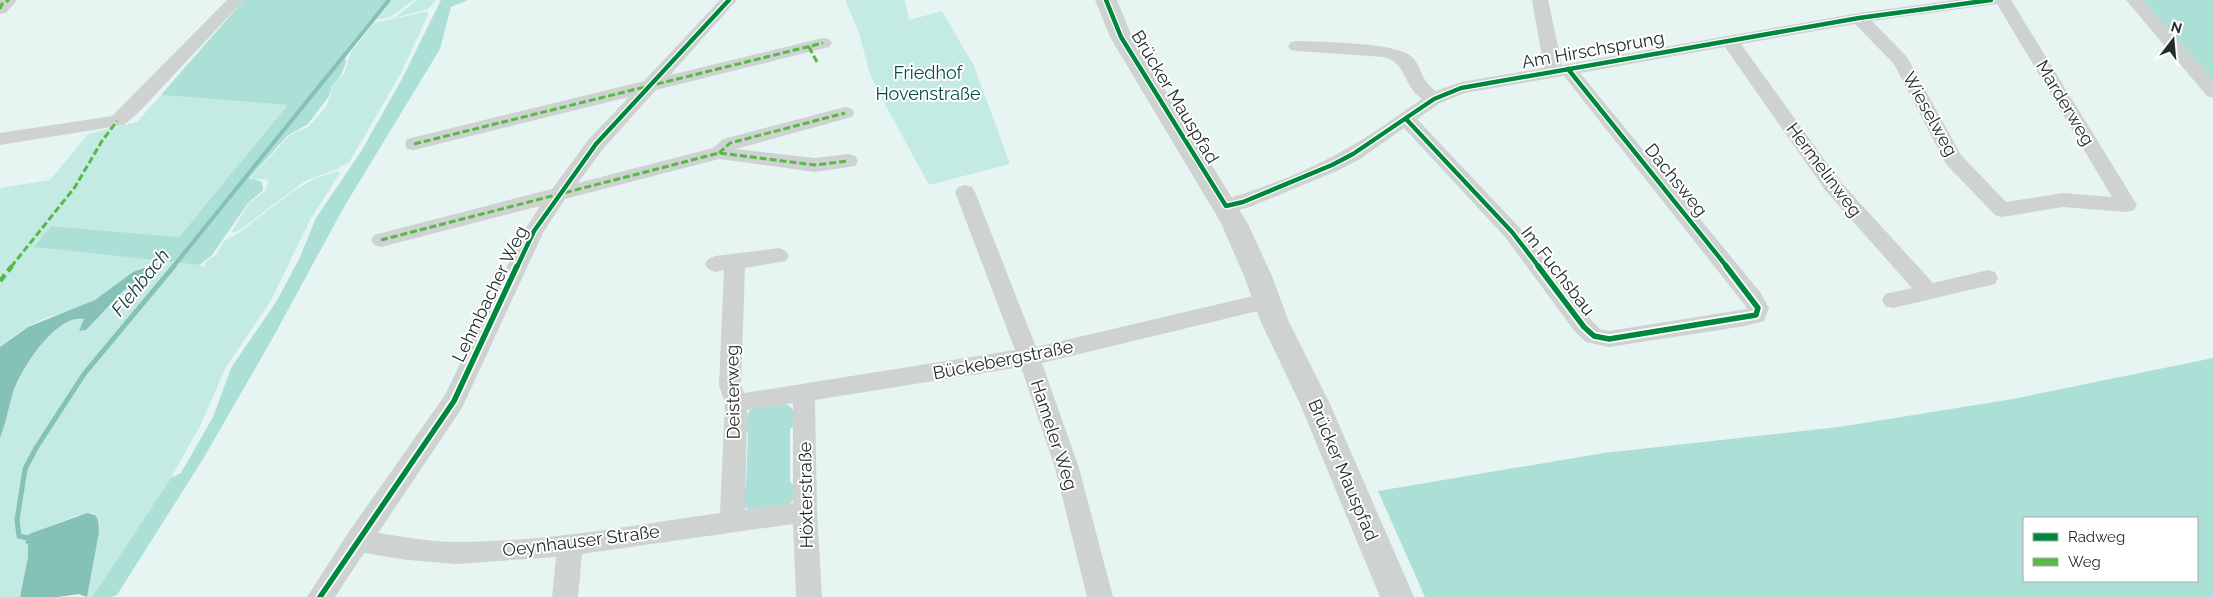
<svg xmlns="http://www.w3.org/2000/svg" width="2213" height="597" font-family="Raleway,sans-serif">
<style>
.green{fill:#c4ebe3}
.forest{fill:#acdfd6;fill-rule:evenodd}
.water{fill:#85c1b7}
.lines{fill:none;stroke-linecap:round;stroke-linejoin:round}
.stream-far1{stroke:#85c1b7;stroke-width:4}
.stream{stroke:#85c1b7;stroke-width:5}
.minor{fill:#ced3d2;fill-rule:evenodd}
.major{fill:#ced3d2;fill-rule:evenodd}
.quiet-far1{stroke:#58b947;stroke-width:3;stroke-dasharray:7 3;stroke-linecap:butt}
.quiet{stroke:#58b947;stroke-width:4.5;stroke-dasharray:8 4.5;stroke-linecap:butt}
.cycleway-far1-casing{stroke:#fff;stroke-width:7}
.cycleway-casing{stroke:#fff;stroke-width:9}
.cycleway-far1{stroke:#00873e;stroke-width:4.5}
.cycleway{stroke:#00873e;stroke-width:5.5}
.labels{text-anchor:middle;stroke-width:4;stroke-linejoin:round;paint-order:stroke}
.street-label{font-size:18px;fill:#232d2b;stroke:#fff}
.park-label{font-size:18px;fill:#054e45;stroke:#fff}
.water-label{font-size:19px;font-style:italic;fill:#143a34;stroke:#fff}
</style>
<rect width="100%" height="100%" fill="#e6f5f2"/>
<!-- green -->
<path class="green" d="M392,0h22l-24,17 -14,3z
M417,0h19l-8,9 -34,9z
M845,0h60l4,20 33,-9 32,55 36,98 -81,21 -50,-92 -10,-22 -10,-38z
M424,12h4v3l-27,58 -51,88 -11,7 -34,13 -64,48 -7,4 -2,-2 17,-28 15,-11 5,-10 -5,-3 -10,1 -3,-3 38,-41 20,-10 17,-19 5,-13 -2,-3 6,-9 9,-8 7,-22 23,-29z
M161,95l128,10 -110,132 -127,-11 -17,21 164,18 5,2 2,-6 10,-6 8,-14 16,-9 55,-42 19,-11 24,-8 2,2 -29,45 -41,84 -44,65 -25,57 -30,54 -79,119h-5l8,-82 -2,-2 -17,3 -46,18 -5,9 3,1v13l-8,40h-20v-159c6,-15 8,-29 13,-44 8,-24 41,-78 71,-75l-2,6 4,5 36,-38 34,-26v-3c-23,4 -35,20 -53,32 -19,14 -43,17 -64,26 -15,7 -27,16 -39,26v-159l50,-8 38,-46 49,-12z"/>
<!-- forest -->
<path class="forest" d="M244,0h143l-43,52 2,10 -5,13 -10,12 -2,9 -21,28 -21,12 -38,42 13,4 1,8 -15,13 -36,52 -13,10 -165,-18 17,-21 128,11 109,-132 -127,-10z
M441,0h27l-17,7 -11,42 -96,158 -73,134 -68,118 -86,136 -7,2h-18l79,-119 10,-5 32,-56 18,-49 47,-69 22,-42 16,-39 46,-68 41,-73z
M2137,0h76v92z
M2213,358v239h-788l-47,-106 226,-38 235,-26 174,-28zM2024,518h173v63h-173z
M782,403c12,3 13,10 14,21l-6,5v53l7,7c-1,6 -3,11 -8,15 -6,4 -36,8 -43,4 -4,-3 -5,-10 -6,-15l6,-6 2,-54 -7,-4c8,-27 16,-22 41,-26z"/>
<!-- water -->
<path class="water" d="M156,263v3l-34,26 -36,38 -7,1 5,-12c-29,-5 -64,52 -71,74 -5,16 -7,30 -13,45v-91l28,-20 67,-27 38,-28z
M87,513l8,2 3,5 1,12 -12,65 -8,-3 -21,3h-38l8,-40v-13l-3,-1 4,-9z"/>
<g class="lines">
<!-- stream-far1 -->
<path class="stream-far1" d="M173,267l216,-267"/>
<!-- stream -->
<path class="stream" d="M31,542l-3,-4 -9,-2 -2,-16 8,-51 11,-21 48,-74 90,-108"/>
<!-- minor -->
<path class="minor" d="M0,0h17l-11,13 -6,1z
M227,0h17l-105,112 -15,13 -124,20v-12l112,-17z
M720,0h17l-67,75 153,-37 6,1 3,4 -3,4 -173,43 -53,59 -25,34 135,-35 10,-9 122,-32 7,2 2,4 -2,4 -116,32 79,9 33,-4 7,2 3,5 -3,5 -40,6 -96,-13 -154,40 -22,34 -81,175 -84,125c26,4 53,9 79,9 88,0 176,-17 263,-29l5,-110 -6,-18 5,-115 -9,2 -7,-3 -3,-5 3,-5 7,-3 64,-8 7,3 3,5 -3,5 -41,7 -4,117 3,8 271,-43 -60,-158 3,-5 7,-2 7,2 3,5 61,155 230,-54 8,2 3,6 -3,6 -8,2 -224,54 37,105 34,129h-26l-32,-129 -34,-101 -206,33 2,112 5,85h-26l-3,-73 -211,30 -4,43h-26l4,-40 -100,7 -48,-4 -44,-7 -29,44h-28l41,-64 97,-138 79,-164 16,-25 -159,41 -7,-2 -3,-5 3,-5 178,-46 37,-50 40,-42 -215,53 -7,-1 -2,-5 2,-5 237,-58zM793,403v100l-48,7 2,-100z
M1532,0h16l14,65 297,-52 95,-13h57l126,205 -3,5 -7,2 -64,-5 -61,10 -7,-2 -49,-51 -52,-100 -39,-40 -114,20 98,136 94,103 55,-13 7,2 3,6 -3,6 -102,24 -8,-2 -3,-6 3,-6 27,-6 -87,-98 -100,-143 -145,26 180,219 9,16 -5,13 -19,5 -136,21 -23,-5 -10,-9 -71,-96 -101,-109 -44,31 -21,11 -89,37 -24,6 -7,-2 -3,-5 3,-5c42,-12 87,-29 125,-51 27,-14 52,-34 78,-51 -20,-14 -14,-35 -38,-42l-87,-6 -6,-1 -3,-4 3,-4 6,-1c23,1 100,1 115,16 11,11 7,22 24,34l25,-9 83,-14zM1997,4l115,193 -49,-4 -57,9 -45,-47 -54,-98 -35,-36zM1564,76l180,228 3,5 -138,22 -9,-2 -8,-8 -73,-94 -102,-108 23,-16 25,-10z
M2126,0h17l70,80v18l-6,-2z"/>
<!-- major -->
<path class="major" d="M1095,0h22l15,37 115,185 25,54 16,44 42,84 84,193h-34l-80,-193 -40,-84 -16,-44 -23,-53 -111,-186z"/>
<!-- quiet-far1 -->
<path class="quiet-far1" d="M0,9l2,-5 7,-4
M809,47l8,15
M414,144l409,-101
M719,153l11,-10 115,-30
M381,240l338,-87 96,12 33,-4
M11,267l64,-80 27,-46 15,-20"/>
<!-- quiet -->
<path class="quiet" d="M0,281l12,-15"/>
<defs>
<path id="cycleway-far1" d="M1106,0l15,37 105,169 17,-4 89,-37 21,-11 81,-55 27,-11 398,-70 132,-18
M1568,69l159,198
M1406,119l106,113 27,35
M517,267l17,-36 62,-87 133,-144"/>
<path id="cycleway" d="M1538,266l46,61 10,9 15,3 147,-24 2,-7 -32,-42
M320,597l134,-196 63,-135"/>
</defs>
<!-- cycleway-far1 casing -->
<use href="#cycleway-far1" class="cycleway-far1-casing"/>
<!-- cycleway casing -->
<use href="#cycleway" class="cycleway-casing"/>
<!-- cycleway-far1 -->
<use href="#cycleway-far1" class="cycleway-far1"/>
<!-- cycleway -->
<use href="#cycleway" class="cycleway"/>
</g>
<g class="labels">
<!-- street labels -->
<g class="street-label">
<text transform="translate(1593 50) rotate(-10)" y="6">Am Hirschsprung</text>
<text transform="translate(1175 97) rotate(59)" y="6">Brücker Mauspfad</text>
<text transform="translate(2065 103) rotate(59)" y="6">Marderweg</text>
<text transform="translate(1930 114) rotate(61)" y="6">Wieselweg</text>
<text transform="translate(1824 170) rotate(53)" y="6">Hermelinweg</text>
<text transform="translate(1676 180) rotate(51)" y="6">Dachsweg</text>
<text transform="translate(1558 271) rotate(52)" y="6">Im Fuchsbau</text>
<text transform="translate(490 294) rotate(-64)" y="6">Lehmbacher Weg</text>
<text transform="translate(1003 360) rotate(-11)" y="6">Bückebergstraße</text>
<text transform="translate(733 392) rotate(-91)" y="6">Deisterweg</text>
<text transform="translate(1054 435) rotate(72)" y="6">Hameler Weg</text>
<text transform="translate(1343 470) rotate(67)" y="6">Brücker Mauspfad</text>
<text transform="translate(806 495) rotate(-91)" y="6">Höxterstraße</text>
<text transform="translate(581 541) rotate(-7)" y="6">Oeynhauser Straße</text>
</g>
<!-- park labels -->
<g class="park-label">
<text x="928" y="79">Friedhof<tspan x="928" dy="21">Hovenstraße</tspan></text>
</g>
<!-- water labels -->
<g class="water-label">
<text transform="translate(140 282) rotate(-51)" y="7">Flehbach</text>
</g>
</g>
<!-- legend -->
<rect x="2023" y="517" width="175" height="65" fill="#ffffff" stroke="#a7abaa"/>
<rect x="2033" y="533" width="25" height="8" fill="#00873e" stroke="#a7abaa"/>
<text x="2068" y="542" font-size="15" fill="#232d2b">Radweg</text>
<rect x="2033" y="558" width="25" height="8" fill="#58b947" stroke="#a7abaa"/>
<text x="2068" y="567" font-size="15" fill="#232d2b">Weg</text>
<!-- north arrow -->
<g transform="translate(2173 40) rotate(16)" stroke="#ffffff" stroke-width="4" paint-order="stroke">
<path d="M0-4L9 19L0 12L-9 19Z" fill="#232d2b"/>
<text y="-8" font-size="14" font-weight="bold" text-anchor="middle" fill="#232d2b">N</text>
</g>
</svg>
